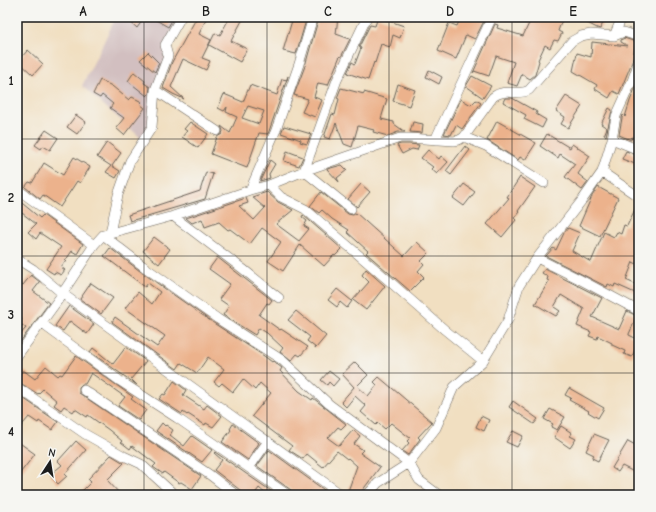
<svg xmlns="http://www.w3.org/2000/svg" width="656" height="512" font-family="'Comic Neue',sans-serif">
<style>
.industrial{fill:#d2bfc0}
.building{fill:#ecb28c;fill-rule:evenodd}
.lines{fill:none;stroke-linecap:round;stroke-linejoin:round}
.minor-casing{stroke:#676056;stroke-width:10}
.minor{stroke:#fff;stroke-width:9}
.grid{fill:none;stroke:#1c1c1c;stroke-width:1;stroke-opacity:0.55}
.neatline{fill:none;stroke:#1c1c1c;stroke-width:1.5}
.grid-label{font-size:13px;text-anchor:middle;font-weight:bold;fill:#1c1c1c}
</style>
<rect width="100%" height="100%" fill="#f6f6f2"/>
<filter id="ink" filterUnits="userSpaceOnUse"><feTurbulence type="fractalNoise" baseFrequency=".025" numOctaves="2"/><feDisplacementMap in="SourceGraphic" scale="8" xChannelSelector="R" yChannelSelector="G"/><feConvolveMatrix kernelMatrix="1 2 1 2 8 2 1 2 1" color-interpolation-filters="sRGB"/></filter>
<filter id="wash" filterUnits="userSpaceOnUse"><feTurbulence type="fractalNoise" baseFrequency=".012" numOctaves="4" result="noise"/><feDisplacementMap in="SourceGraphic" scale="16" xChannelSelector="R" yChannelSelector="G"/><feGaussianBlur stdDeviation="0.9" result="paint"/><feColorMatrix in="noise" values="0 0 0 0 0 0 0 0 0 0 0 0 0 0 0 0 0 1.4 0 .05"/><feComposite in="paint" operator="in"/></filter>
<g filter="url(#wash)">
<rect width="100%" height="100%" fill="#f1dfc1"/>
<!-- industrial -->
<path class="industrial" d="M116,17h65l-10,16 -3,23 -13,34 -3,37 -11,11 -59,-52z"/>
<g id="blocks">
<!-- building -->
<path class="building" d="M125,17h20l-8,11z
M151,17h23l-6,10z
M197,17h10l-8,17 12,6 -9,18 8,3 -4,9 -23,-11 -12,28 13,12 -11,-5 -10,-6 9,-26z
M230,17h14l-13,24 16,8 -7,13 -31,-17 6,-12 5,2z
M293,17h14l-11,37 -13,-3z
M319,17h19l-2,17 14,5 -9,18 -1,-1 -12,29 -10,-2 -4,14 8,3 -7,17 -13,-5 6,-13 -14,-4 11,-29z
M378,17l26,9 -4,12 -7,-3 -3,12 -9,-3 -6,19 -1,-1 -6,18 -21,-7 5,-11 3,2 6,-16 -2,-1 11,-22 5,1z
M461,17h19l5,2 -10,20 -9,-4 -10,24 -18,-8 11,-28 8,3z
M532,17h31l-5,14 4,2 -4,8 -4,-1 -4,8 -5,-3 -7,15 1,1 -4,14 -5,4 -8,-5 -5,12 -10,-3 7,-21 -18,-6 -7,20 -15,-5 -1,2 22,-49 3,1 -1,3 26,8z
M576,17h27l-3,5 3,1 -3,6 -3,-1z
M624,38l12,4 -4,20 -13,32 -6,-3 -4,7 -14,-9 2,-4 -24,-14 4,-18 14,4 1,-15 36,4 -7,-4v-2z
M28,50l15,14 -10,11 -15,-14z
M148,52l11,11 -4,9 -15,-12z
M429,70l13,7 -3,7 -13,-7z
M134,72l11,9 -1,2 6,4 -1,7 -2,2 -19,-15z
M288,76l-20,58 -9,-1 -12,35 -36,-14 6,-17 5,-3 1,-3 -2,-5 9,7 7,-16 -11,-5 1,-5 -3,4 -6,-3 6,-14 19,8 7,-17 27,10 5,-16 5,1zM248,106l16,5 -5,13 -17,-6z
M472,76l19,10 -8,12 -17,-12z
M639,79v35l-3,11 3,1v13l-7,-2 -1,3 -12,-5 3,-17 1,-3 2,2 5,-16z
M100,80l12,6 17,14 3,-3 10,5 -2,2 5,4 -21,27 -8,-7 8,-10 -14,-10 3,-4 -11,-9 -2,3 -7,-4z
M398,84l17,6 -6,16 -16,-5z
M341,88l23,6v-2l23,7 -6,20 13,3v2l11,8h-7l-10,4 -15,-4 1,-2 -16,-4 -6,21 -8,-3 -8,-21 -6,16 -6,-2 8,-23 3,1 4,-16 -2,-1z
M566,96l16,10 -14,22 -7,-4 4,-7 -9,-6z
M505,98h7l25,14 -1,2 10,6 -4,8 -18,-9 2,-4 -23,-13z
M461,99l10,6 5,-5 5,3 -19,26 -6,-4 -5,10 -7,-1z
M609,108l3,2 -6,26 -2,-1 3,-7 -6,-4z
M76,115l10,7 -9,12 -10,-7z
M497,121l39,22 -11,17 -5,-3 -2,3 -31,-20z
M190,122l18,12 -10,14 -16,-11 5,-6 -3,-2z
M413,122l10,2 -1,9 -12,-1z
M284,126l27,8 -4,10 -7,-2 1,-2 -20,-7z
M46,130l12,8 -8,12 -7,-4 -2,3 -6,-4z
M547,134l23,14 2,-4 18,12 -12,18 10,8 -6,8 -17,-13 10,-13 -15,-10 -2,4 -18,-12z
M107,142l14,11 -9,13 8,5 -4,7 -10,-6 5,-6 -14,-9z
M401,144h8l10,1 -2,5 -5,-1 -10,5 -5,-9z
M465,146l5,4 -19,25 -5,-4z
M428,150l11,9 2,-3 7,6 -11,12 -6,-5 2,-2 -12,-9z
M287,151l16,6 -4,9 -15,-5z
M626,151l13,5 -4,8 -13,-5z
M74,157l16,10 -10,16 -3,-2 -17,26 -17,-12 -3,4 -15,-12 4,-5 3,1 12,-20 19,12z
M270,160l5,4 -6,10 1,4 -10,3z
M342,165l5,5 -10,8 2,4 -12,-13z
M206,172l7,2 -8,25 -75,22 -2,-6 72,-24z
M520,177l15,10 -17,24 1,1 -5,6 2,2 -14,17 -15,-13 22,-26 -2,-1z
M361,184l9,8 -13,15 -9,-8z
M464,184l11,8 -11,14 -11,-8z
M598,187l20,11 -18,38 -21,-10 13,-30z
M267,192l11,10 15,8 -17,14 23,17 10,-12 -5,-3 3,-5 -5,-4 1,-2 39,34 -7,7 -1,-1 -10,11 -24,-21 -17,26 -15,-10 13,-19 -19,-14 -12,16 -20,-15 -2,1 -9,-8 -14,5 -3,-8 -10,4 -6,-5 60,-20 2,5 -9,3 15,14 11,-12 -13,-11z
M321,192l27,22 5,1 3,-2 48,43 13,-14 12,11 -8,8 3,3 -6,7 6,6 -14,14 -44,-38 2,-2 -21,-19 2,-2 -17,-11 -10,-9 -3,3 -9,-7z
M17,199l23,19 3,-3 40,29 -6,10 -5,-3 -11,16 4,3 -4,5 -6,-3 -1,2 -8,-5 15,-22 -21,-14 -4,6 -8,-7 8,-8 -14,-11 -5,6z
M638,203l1,62 -6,-3 -7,18 13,6 -4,7 -20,-9 -1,3 -6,-3 -1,3 -61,-31 7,-8 3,2 8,-17 4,-5 12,5 -8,18 19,11 13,-30 10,5 3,-5 4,2 3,-9 3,1z
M154,237l16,12 -11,15 -16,-13z
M110,248l30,23 75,53 49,32 8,6 1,-1 5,4 4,3 -2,3 19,20 13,9 1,-2 33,26 -5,5 -3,-2 -10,11 11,8 14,-16 7,6 -6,8 9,6 -3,3 20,14 -18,24 -1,4 -13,-4 9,-25 -9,-8 -1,1 -10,-8 -14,16 -16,-13 -4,5 -14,-9 3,-4 -40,-30 19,-23 -11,-10 -5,7 -12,-11 -10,13 -11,-9 -3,3 -5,-4 10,-13 -16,-12 -11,16 -16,-10 -4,6 -65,-47 3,-5 42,30 8,-11 -40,-28 13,-16 14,12 8,-12 -12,-9 -3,4 -41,-31z
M217,257l55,43 -3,4 -2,-1 -8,12 21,15 1,-1 27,18 -8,9 -3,-2 -6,7 -11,-9 3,-4 -16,-15 -8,-5 -4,7 -32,-20 6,-9 -10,-7 11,-15 -21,-15 8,-11z
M366,269l19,17 -19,24 -13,-10 16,-18 -7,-7z
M545,269l57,29 -10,19 27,12 8,-18 10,5 -8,18v1l10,5 -7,17 -8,-3 1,-3 -13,-6v-2l-14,-7 -1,3 -8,-3 2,-4 -14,-6 7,-17 -23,-14 -7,12 6,4 -4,5 -21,-12 14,-23 -2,-1 1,-3 -6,-4z
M31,275l9,7 -7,9 16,12 -32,43v-8l9,-10 -7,-5 3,-4 -5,-4v-34l6,4z
M91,283l22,15 -12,16 -21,-15z
M337,289l15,12 -5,7 -7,-6 -3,5 -9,-7z
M69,306l25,18 -7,10 -17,-13 -7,10 -8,-5z
M296,311l30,25 -10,12 -9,-7 3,-4 -22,-17z
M126,347l20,14 -15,18 6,6 -47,-33 3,-4 20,16z
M76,356l57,41 -2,2 15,11 -7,10 -21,-14 7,-9 -34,-24 -6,11h-3l-3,3v6l122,83 -9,13 -11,-7 -2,1 -15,-11 -1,2 -10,-7 3,-3 -24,-18 -2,3 -9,-7 1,-1 -13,-11 -21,-15 -1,2 -12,-8 -2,3 -9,-6 -3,4 -7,-5 3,-4 -14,-12 -5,5 -21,-13v-3l6,-8 12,9 11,-13 12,10 2,-2 2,1z
M355,362l13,13 -11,11 11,10 9,-11 -3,-3 5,-5 53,45 -14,15 2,2 -12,16 -6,-4 7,-8 -2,-2 3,-3 -19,-15 -6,6 -7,-6 -2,2 -15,-13 5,-6 -11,-10 -9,11 -5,-5 13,-15 -12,-13z
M329,371l10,8 -6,7 -4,-4 -2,3 -6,-5z
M174,381l12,9 -3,5 21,14 3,-4 15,11 -9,11 -7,-4 -1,2 -17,-11 -1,1 -4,-3 -1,2 -23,-15 4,-5 2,1z
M569,388l35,20 -6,10 -10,-6 1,-1 -20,-11 2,-2 -6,-3z
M17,394l41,28 -6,8 -13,-9 -1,2 -9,-6 -12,14z
M513,401l25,18 -4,5 -25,-17z
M550,409l15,8 -8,13 -6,-3 2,-3 -9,-5z
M481,416l8,4 -5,11 -8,-4z
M162,423l3,3 1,-1 7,5 -3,5 14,11 8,-10 20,14 -10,12 -46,-31z
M233,424l26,19 -11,17 -26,-18 9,-12 -1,-1z
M561,426l11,7 -2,3 6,3 -6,9 -16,-11z
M513,431l10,5 -6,11 -11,-5z
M594,434l15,6 -11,21 -6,-3 2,-3 -8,-4z
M17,441l18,13 -18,23z
M76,441l10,9 -21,24 2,2 -9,8 -8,-9 12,-10 -4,-4z
M628,441l11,6v24l-3,-2 -2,3 -12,-6 -4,6 -6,-4z
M269,450l58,42 3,3h-16l-4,-4 -3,4h-13l-3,-5 -34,-24z
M215,452l30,21 32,22h-10l-8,-7 -5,7h-12l-2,-5 -26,-20 8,-10 -8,-7z
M111,455l13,8 -17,17 14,15h-43l13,-13 -3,-3z"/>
</g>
</g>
<g filter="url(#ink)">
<use href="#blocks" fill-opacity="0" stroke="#676056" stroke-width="1"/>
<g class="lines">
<defs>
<path id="minor" d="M614,36l8,-19
M155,90l62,41
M464,137l22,9 58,37
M612,139l27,11
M435,140l57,-123
M602,172l37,25
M269,185l12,12 24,12 83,71 57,50 38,31
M17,189l77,56
M250,190l26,-60 23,-66 14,-47
M351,209l-47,-38 33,-91 30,-63
M173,216l70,53 36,29
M110,233l8,-38 12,-34 22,-34 3,-37 13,-34 -3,-11 16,-28
M103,235l40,31 75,53 64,41 47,44 80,59 10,17 20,15
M537,258l42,21 60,32
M17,259l16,10 30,25 279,201
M41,323l79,58 57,37 111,77
M17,356l41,-56 36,-55 9,-10 70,-19 77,-26 19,-5 35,-14 96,-33h9l45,3 5,-1 5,-3 29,-40c13,-10 24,0 36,-7l43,-49 9,-5 10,-2 23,2 10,-4 15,5
M17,387l68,47 39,22 17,8 34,31
M84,390l126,85 26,20
M249,468l19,-27
M367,495l11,-12 31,-20 27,-35 18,-41 29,-26 25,-41 11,-34 18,-28 46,-59 19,-27 10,-33 4,-23 16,-35 7,-20"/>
</defs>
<!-- minor casing -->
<use href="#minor" class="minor-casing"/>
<!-- minor -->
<use href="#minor" class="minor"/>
</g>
</g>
<!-- grid -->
<path class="grid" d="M144,17v478M267,17v478M389,17v478M512,17v478M17,139h622M17,256h622M17,373h622"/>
<!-- margin -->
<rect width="656" height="512" fill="none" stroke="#f6f6f2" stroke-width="44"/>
<!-- north arrow -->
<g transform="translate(50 462) rotate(12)" stroke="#f6f6f2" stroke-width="3" paint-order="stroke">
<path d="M0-3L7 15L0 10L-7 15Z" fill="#1c1c1c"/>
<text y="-6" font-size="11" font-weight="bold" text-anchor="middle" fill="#1c1c1c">N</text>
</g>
<rect x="22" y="22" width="612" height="468" class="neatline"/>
<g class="grid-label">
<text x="83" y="16">A</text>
<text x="206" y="16">B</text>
<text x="328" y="16">C</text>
<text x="450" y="16">D</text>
<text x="573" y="16">E</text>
<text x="11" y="85">1</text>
<text x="11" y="202">2</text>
<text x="11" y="319">3</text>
<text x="11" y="436">4</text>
</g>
</svg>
